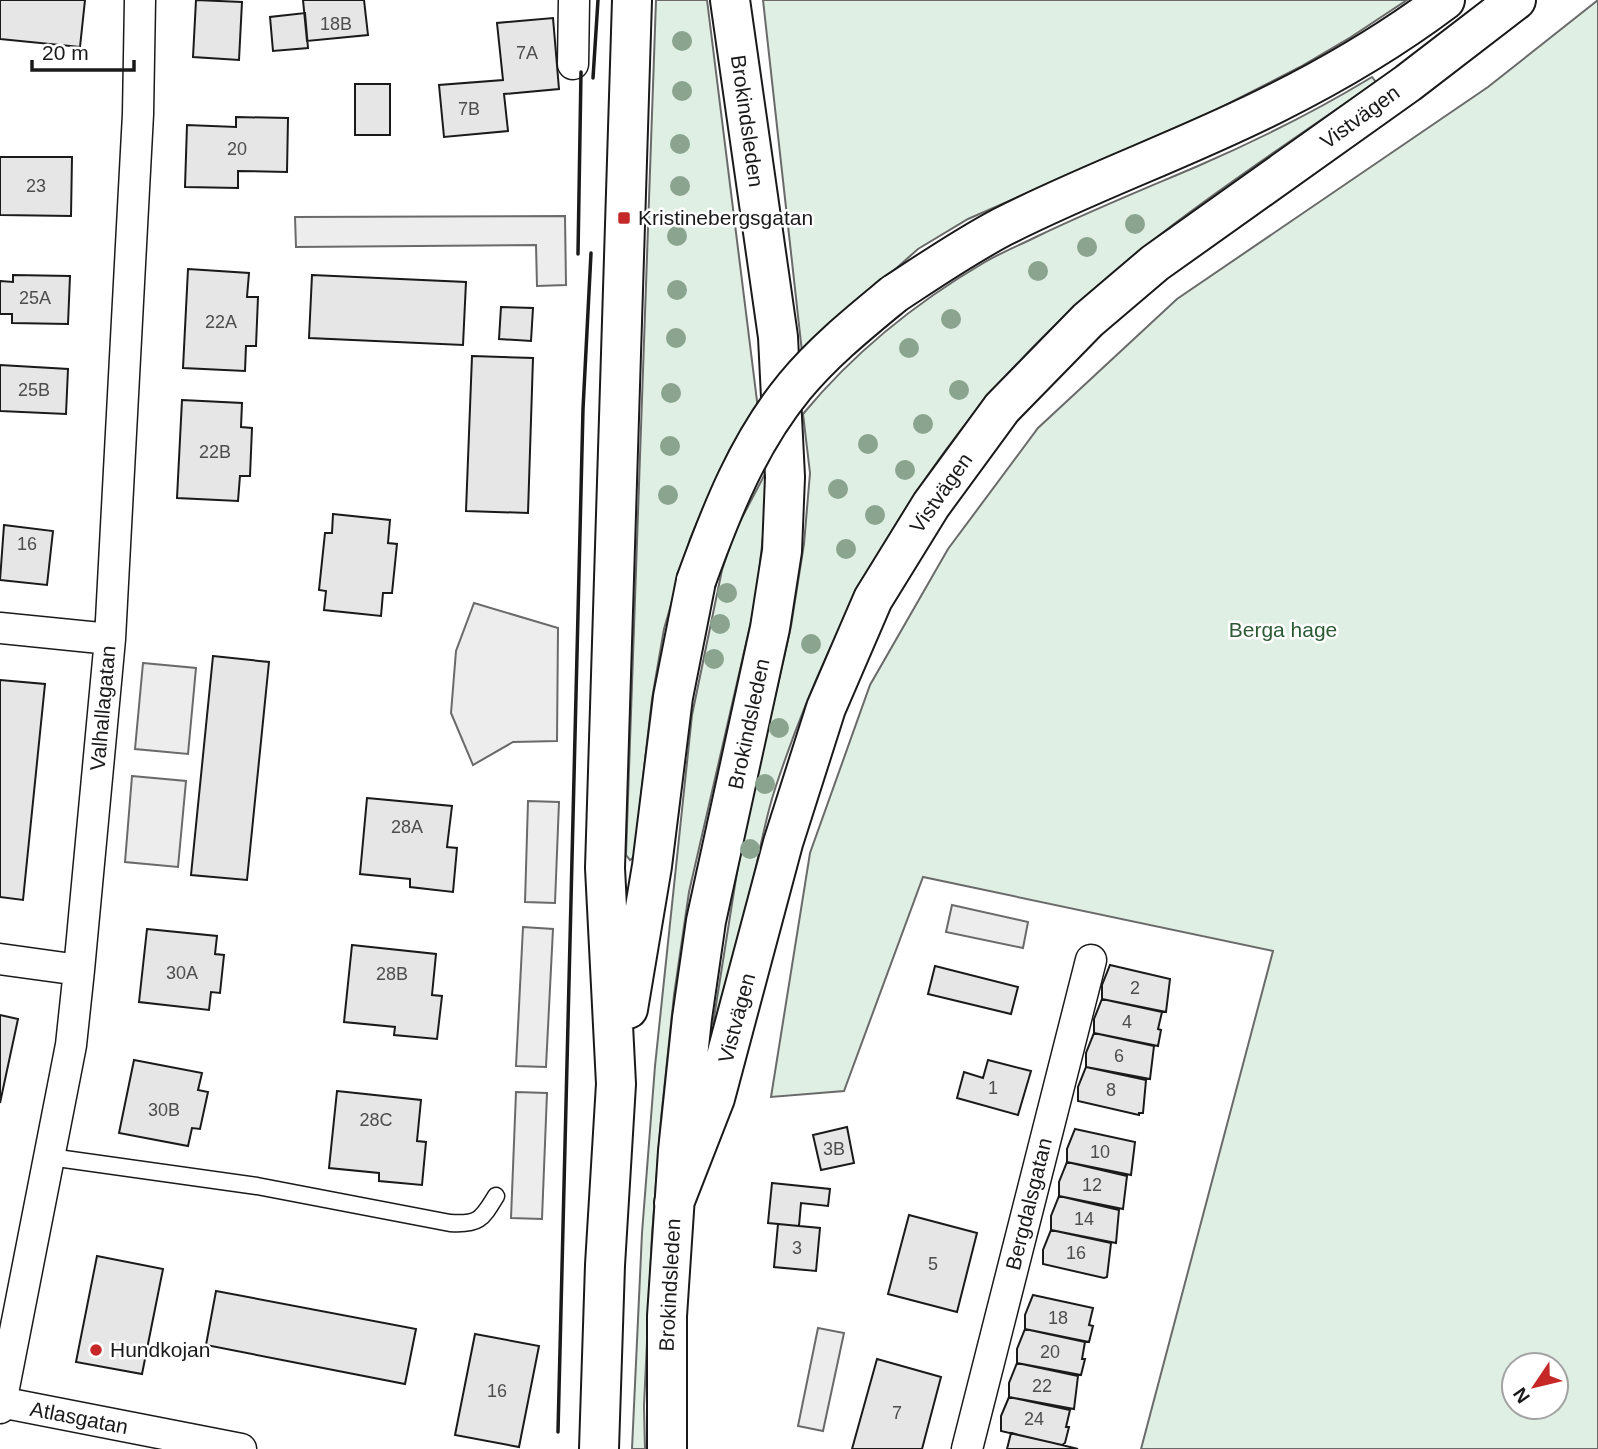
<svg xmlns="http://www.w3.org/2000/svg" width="1598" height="1449" font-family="Helvetica,sans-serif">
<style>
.green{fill:#e0efe3;stroke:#6a6a6a;stroke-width:2;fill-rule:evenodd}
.parking{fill:#ededed;stroke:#6a6a6a;stroke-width:2}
.building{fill:#e6e6e6;stroke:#1a1a1a;stroke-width:2}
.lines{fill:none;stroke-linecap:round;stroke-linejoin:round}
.service-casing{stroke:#1a1a1a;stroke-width:19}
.minor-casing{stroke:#1a1a1a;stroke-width:33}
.secondary-casing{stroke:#1a1a1a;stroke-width:42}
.service{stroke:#fff;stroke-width:16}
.minor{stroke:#fff;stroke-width:30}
.secondary{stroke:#fff;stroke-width:38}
.secondary-bridge-casing{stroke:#1a1a1a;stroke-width:42;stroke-linecap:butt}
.secondary-bridge{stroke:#fff;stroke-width:38}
.wall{stroke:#1a1a1a;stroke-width:3.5}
.tree{fill:#8aa48f}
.poi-dot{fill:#c62828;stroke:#fff;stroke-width:2.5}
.labels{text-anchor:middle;stroke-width:5;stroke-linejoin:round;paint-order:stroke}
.number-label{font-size:18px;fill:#4d4d4d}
.street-label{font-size:21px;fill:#1a1a1a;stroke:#fff}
.poi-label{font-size:21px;fill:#1a1a1a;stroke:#fff;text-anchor:start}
.park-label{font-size:21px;fill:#2b5a34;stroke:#fff}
</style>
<rect width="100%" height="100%" fill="#fff"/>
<!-- green -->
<path class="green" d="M656,0h51l51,409 -51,90 -17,40 -26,90 -12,70 -18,158 -4,3 -4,-5z
M763,0h644l-56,37 -51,30 -84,43 -248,109 -50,30 -116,103z
M1598,0v1449h-457l132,-498 -350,-74 -79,214 -73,6 39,-244 60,-168 78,-136 90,-121 139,-129 311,-212zM1514,1365h42v42h-42z
M1372,77l4,5c-115,80 -235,156 -333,255 -125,124 -212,283 -267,449 -9,26 -14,54 -20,81 -13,52 -25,105 -36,158l-7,-1 27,-171 51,-227 13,-82 6,-71 -7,-59c52,-63 112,-111 182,-152 17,-10 35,-17 53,-26 52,-25 106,-47 160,-70 60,-26 118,-55 174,-89z
M766,472l-2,55 -8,73 -67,292 -15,103 -13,124 -9,116 -8,171 1,43h-13l10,-216 13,-167 37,-351 30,-145 13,-39z"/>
<!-- parking -->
<path class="parking" d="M565,216l1,69 -29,1 -1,-41 -240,2 -1,-30z
M474,603l84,25 -1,113 -44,1 -40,23 -22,-52 5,-62z
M143,663l53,5 -8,86 -53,-5z
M132,776l54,5 -8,86 -53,-5z
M528,801l31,1 -4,101 -30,-1z
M952,905l76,17 -5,26 -77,-16z
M523,927l30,2 -7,138 -30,-1z
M516,1092l31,1 -5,126 -31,-1z
M818,1328l26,5 -21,98 -25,-5z"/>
<!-- building -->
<path class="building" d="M0,0h85l-5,47 -80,-8z
M196,0l46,2 -3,58 -46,-3z
M303,0h61l4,35 -61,6z
M305,13l3,35 -35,3 -3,-34z
M553,18l6,71 -55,5 4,37 -64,6 -5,-52 64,-5 -6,-57z
M355,84h35v51h-35z
M236,117l52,1 -1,54 -49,-1v17l-53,-1 2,-62 49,2z
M0,157h72l-1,59 -71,-1z
M188,269l61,4 -2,24h11l-2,49h-10l-1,25 -62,-3z
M13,275l57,1 -2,48 -56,-1v-9h-12v-33l13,1z
M312,275l154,7 -3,63 -154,-7z
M501,307l32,1 -2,33 -32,-2z
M472,356l61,2 -5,155 -62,-2z
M0,365l68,4 -2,45 -66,-3z
M182,400l60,3 -1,24 11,1 -2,48h-10l-2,25 -61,-3z
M333,514l57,6 -2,23 9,1 -5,49h-9l-2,23 -57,-6 2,-19 -7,-1 6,-57h7z
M4,525l49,6 -6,54 -47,-5z
M213,656l56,6 -22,218 -56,-5z
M0,680l45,4 -22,216 -23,-3z
M367,798l85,8 -5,41 10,1 -4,44 -43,-5v-8l-50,-5z
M147,929l70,7 -2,18 9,1 -4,38 -9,-1 -2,18 -70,-8z
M352,945l84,9 -4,41 10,1 -5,43 -43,-4 1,-8 -51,-5z
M1110,965l60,14 -4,33 -64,-13v-14z
M935,966l83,21 -7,27 -83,-20z
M1102,999l60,13 -4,17 3,1 -3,16 -64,-13v-14z
M0,1015l18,4 -18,84z
M1094,1033l60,13 -4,33 -64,-12v-14z
M134,1060l68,13 -4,17 10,2 -8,37 -8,-1 -4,18 -69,-13z
M988,1060l43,11 -13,44 -61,-17 7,-26 19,6z
M1086,1067l60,13 -3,33h-4v2l-61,-14v-14z
M337,1091l84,9 -4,41 9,1 -4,43 -43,-4v-8l-50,-5z
M847,1127l7,36 -33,7 -8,-35z
M1075,1129l60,13 -4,33 -64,-13v-13z
M1067,1162l60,14 -4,33 -64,-13v-14z
M772,1183l58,6 -2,17 -27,-3 -2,23 -31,-3z
M1059,1196l60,14 -3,33 -65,-13v-14z
M909,1215l68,18 -20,79 -69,-18z
M778,1224l42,4 -4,43 -42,-4z
M1051,1230l60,13 -4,34 -3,1 -61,-14v-14z
M97,1256l66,13 -21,105 -66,-12z
M216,1291l200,38 -11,55 -199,-39z
M1033,1295l60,13 -4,17 4,1 -4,16 -64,-13v-14z
M1025,1329l60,13 -3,17h3l-4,16 -64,-12v-14z
M475,1334l64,12 -20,101 -64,-12z
M877,1359l64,18 -19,72h-70z
M1017,1363l61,13 -4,33 -65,-12v-14z
M1009,1397l61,13 -4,17h3l-4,16 -3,2 -61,-14v-15z
M1011,1433l51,12 16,4h-71z"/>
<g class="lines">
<defs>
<path id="service" d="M50,1157l207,29 193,37c29,2 32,-4 46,-27"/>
<path id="minor" d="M573,64l1,-64
M0,628l110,11
M0,959l79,11
M0,1402l241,47
M0,1408l71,-363 8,-75 31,-331 28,-525 2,-114
M967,1449l124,-489"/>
<path id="secondary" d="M894,294c35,-23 70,-47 108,-67 90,-46 186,-79 276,-125 58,-29 115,-63 167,-102
M628,1009l24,-143 21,-169 23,-116
M674,1203l41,-105 68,-255 43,-135 47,-109 58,-94 71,-97 86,-88 67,-57 253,-180 108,-83
M599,1449l6,-184 11,-181 -11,-216 27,-868
M667,1449v-133l11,-165 14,-133 14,-97 64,-293 12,-77 3,-74 -7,-140 -48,-337"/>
</defs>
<!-- service casing -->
<use href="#service" class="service-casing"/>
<!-- minor casing -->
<use href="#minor" class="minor-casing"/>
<!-- secondary casing -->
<use href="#secondary" class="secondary-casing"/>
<!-- service -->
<use href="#service" class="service"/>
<!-- minor -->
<use href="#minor" class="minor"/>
<!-- secondary -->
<use href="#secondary" class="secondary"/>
<defs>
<path id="secondary-bridge" d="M696,581c25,-69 52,-138 99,-195 29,-35 64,-63 99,-92"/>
</defs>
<!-- secondary-bridge casing -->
<use href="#secondary-bridge" class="secondary-bridge-casing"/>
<!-- secondary-bridge -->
<use href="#secondary-bridge" class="secondary-bridge"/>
<!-- wall -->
<path class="wall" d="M593,78l5,-78
M578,254l3,-182
M558,1432l25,-1023 8,-156"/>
</g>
<!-- trees -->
<g class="tree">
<circle cx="682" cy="41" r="10"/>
<circle cx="682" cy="91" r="10"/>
<circle cx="680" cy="144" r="10"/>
<circle cx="680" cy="186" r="10"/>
<circle cx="1135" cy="224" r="10"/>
<circle cx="677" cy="236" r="10"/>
<circle cx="1087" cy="247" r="10"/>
<circle cx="1038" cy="271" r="10"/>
<circle cx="677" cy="290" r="10"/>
<circle cx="951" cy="319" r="10"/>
<circle cx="676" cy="338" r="10"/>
<circle cx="909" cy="348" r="10"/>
<circle cx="959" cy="390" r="10"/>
<circle cx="671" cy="393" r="10"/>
<circle cx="923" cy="424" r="10"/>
<circle cx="868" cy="444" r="10"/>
<circle cx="670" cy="446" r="10"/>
<circle cx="905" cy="470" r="10"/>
<circle cx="838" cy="489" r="10"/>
<circle cx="668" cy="495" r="10"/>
<circle cx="875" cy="515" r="10"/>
<circle cx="846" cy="549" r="10"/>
<circle cx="727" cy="593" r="10"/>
<circle cx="720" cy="624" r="10"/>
<circle cx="811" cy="644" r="10"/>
<circle cx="714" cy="659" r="10"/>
<circle cx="779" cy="728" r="10"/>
<circle cx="765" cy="784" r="10"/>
<circle cx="750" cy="849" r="10"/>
</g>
<!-- markers -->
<g class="poi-dot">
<rect x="617" y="211" width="14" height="14" rx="3.5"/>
<circle cx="96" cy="1350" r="7"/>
</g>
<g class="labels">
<!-- number labels -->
<g class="number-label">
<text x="336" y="30">18B</text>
<text x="527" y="59">7A</text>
<text x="469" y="115">7B</text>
<text x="237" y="155">20</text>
<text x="36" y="192">23</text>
<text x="35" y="304">25A</text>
<text x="221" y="328">22A</text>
<text x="34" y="396">25B</text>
<text x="215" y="458">22B</text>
<text x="27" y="550">16</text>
<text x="407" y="833">28A</text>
<text x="182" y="979">30A</text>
<text x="392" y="980">28B</text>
<text x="1135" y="994">2</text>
<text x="1127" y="1028">4</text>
<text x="1119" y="1062">6</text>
<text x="993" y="1094">1</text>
<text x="1111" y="1096">8</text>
<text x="164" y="1116">30B</text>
<text x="376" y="1126">28C</text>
<text x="834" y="1155">3B</text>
<text x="1100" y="1158">10</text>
<text x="1092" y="1191">12</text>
<text x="1084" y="1225">14</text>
<text x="797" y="1254">3</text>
<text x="1076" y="1259">16</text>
<text x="933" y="1270">5</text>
<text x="1058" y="1324">18</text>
<text x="1050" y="1358">20</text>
<text x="1042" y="1392">22</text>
<text x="497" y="1397">16</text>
<text x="897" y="1419">7</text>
<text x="1034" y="1425">24</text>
</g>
<!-- street labels -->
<g class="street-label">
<text transform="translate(1360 117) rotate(-36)" y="7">Vistvägen</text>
<text transform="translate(747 121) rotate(82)" y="7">Brokindsleden</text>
<text transform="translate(941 493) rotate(-55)" y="7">Vistvägen</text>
<text transform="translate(103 708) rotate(-85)" y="7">Valhallagatan</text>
<text transform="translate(749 724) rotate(-78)" y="7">Brokindsleden</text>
<text transform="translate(737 1018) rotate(-75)" y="7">Vistvägen</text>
<text transform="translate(1029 1204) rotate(-76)" y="7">Bergdalsgatan</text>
<text transform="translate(670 1285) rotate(-87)" y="7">Brokindsleden</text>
<text transform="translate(79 1418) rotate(11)" y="7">Atlasgatan</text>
</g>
<!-- poi labels -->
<g class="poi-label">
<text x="638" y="225">Kristinebergsgatan</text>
<text x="110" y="1357">Hundkojan</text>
</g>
<!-- park labels -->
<g class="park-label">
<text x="1283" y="637">Berga hage</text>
</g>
</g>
<!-- north arrow -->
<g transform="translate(1535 1386) rotate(235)"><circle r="33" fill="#ffffff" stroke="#a3a3a3" stroke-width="2"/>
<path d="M0-5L12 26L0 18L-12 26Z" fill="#c62828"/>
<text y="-10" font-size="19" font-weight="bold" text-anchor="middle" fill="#1a1a1a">N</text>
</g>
<!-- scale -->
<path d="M32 60v10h102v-10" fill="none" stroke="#1a1a1a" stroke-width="3.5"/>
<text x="42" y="60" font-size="21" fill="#1a1a1a" stroke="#ffffff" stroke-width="5" paint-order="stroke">20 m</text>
</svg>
